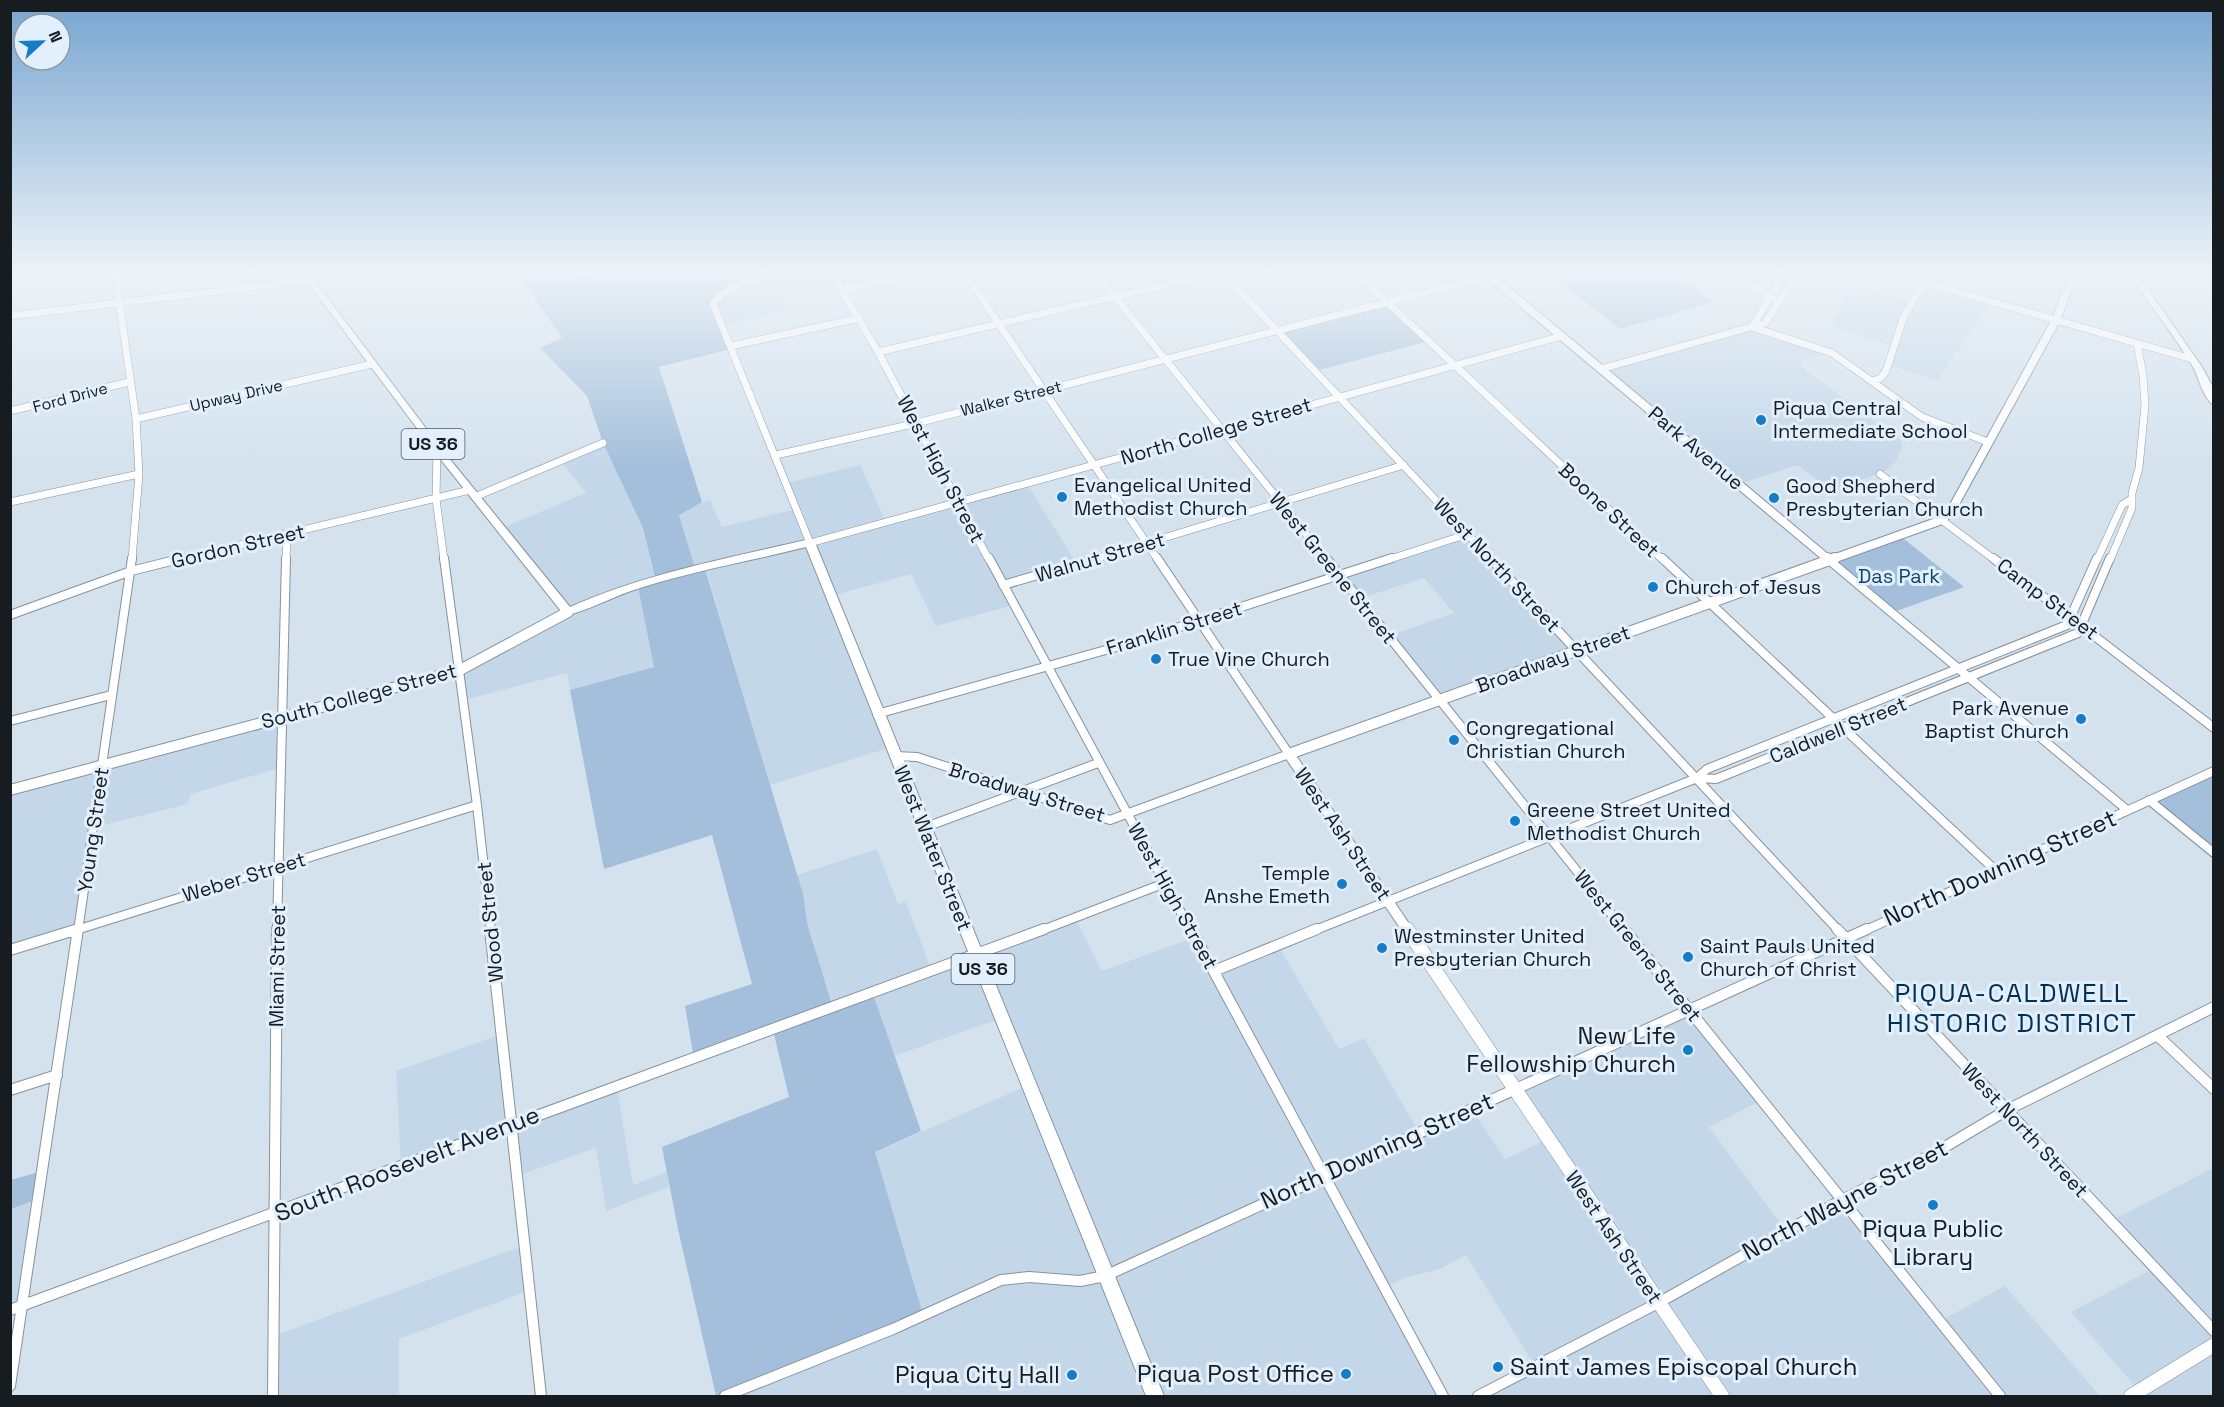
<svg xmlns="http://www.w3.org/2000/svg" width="2224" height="1407" font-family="'Space Grotesk',sans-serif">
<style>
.built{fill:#c4d7e9}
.green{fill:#a3bfdb}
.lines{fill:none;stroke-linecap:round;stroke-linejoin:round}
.minor-far2-casing{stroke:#86929e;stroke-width:8}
.minor-far1-casing{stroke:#86929e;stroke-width:10}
.minor-casing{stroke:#86929e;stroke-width:12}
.tertiary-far2-casing{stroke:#86929e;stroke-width:10}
.tertiary-far1-casing{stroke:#86929e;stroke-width:12}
.tertiary-casing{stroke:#86929e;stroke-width:15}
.secondary-casing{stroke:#86929e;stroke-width:2}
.primary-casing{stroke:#86929e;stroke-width:2}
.minor-far2{stroke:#fff;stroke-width:7}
.minor-far1{stroke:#fff;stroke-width:8}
.minor{stroke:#fff;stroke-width:10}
.tertiary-far2{stroke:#fff;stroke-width:8}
.tertiary-far1{stroke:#fff;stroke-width:10}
.tertiary{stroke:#fff;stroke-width:14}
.secondary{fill:#fff;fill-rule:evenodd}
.primary{fill:#fff;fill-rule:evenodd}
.poi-dot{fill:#177cc7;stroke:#e2effc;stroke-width:2}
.labels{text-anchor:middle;stroke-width:6;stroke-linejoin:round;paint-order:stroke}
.far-street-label{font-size:16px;fill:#171c20;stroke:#e2effc}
.shield{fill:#e2effc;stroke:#545b62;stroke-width:1.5}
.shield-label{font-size:18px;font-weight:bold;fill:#171c20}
.poi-label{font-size:20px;fill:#171c20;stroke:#e2effc;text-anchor:start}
.street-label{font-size:20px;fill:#171c20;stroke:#e2effc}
.park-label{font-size:20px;fill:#11456f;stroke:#e2effc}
.near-street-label{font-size:24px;fill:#171c20;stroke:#e2effc}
.near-poi-label{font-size:24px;fill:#171c20;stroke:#e2effc;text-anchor:end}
.near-neighbourhood-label{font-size:26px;letter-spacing:1.5px;fill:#013155;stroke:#e2effc}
</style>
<rect width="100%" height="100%" fill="#d4e2ee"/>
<!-- built -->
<path class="built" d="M764,272h162l-83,18 -5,-6 -58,12 7,15 -65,14 -7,-26 53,-25z
M1924,282l67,20 -54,79 -48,-16 5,-19 -64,-20 23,-41 59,18z
M1746,328l86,25 -33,9 4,6 97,72 3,5 -7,16 -10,10 -55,19 -33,-25 -59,19 -138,-115z
M603,443l40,85 13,54 -18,5 16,80 -84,23 -3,-17 -103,27 -4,-30 108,-58 -66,-84 84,-35 -25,-32z
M860,465l26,57 141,-38 50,80 -73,21 10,20 -78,21 -25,-52 -80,22 61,151 -122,38 -64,-216 -10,2 -17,-56 14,-10 17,-5 12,27 74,-18 -9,-26z
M1468,534l109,117 -137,49 -51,-64 65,-23 -30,-35 -66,21 -18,-23z
M283,717l-1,50 -91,27 -3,10 -96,24 -14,101 -67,21v-160z
M877,849l21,55 8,-2 26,70 143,-54 27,53 93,-34 19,34 64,-26 61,104 25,-11 55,94 52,-24 34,51 43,-20 -33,-50 174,-79 73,90 -53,27 77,104 56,-31 98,121 65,-35 95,110h-622l57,-30 -69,-111 -26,14 -36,9 -21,11 60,107h-716l148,-244 154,-67 -27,-67 -108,38 -21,-61 -40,13 -26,-85 -10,-48z
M502,1034l10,90 105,-37 16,98 34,-13 2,15 -63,24 -10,-63 -79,28 -5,-51 -111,42 -5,-96z
M2213,1168v228h-82l8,-5 -68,-79 83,-44 -43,-47z
M38,1199l-15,106 -12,5v-101z
M525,1245l5,45 -131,49v57h-126v-60z"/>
<!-- green -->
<path class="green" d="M517,272h54l6,5 26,-5h161l5,3 -54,24 17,50 -73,18 43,135 -23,13 17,56 9,-2 98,325 4,29 26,85 40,-14 48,137 -46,21 48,163 -198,81h-9l-38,-167 -16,-82 127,-50 -16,-67 -79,29 -9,-53 67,-22 -40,-149 -108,34 -34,-179 84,-23 -16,-80 18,-6 -13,-53 -40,-85 -16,-47 -47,-48 22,-10z
M1547,272h123l44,30 -94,27z
M1387,302l42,39 -113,30 -39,-41z
M1899,535l65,52 -73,26 -62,-53z
M2213,771v82l-64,-53z
M42,1171l-4,28 -27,10v-29z"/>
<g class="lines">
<defs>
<path id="minor-far2" d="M115,272l21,147 3,55 -7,86
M780,272c-21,7 -55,13 -67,32l97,239 752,-207
M831,272l47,80 111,208
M964,272l194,288
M1095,272l232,288
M1222,272l270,288
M1355,272l308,288
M1732,272l42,27
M1888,272l304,87
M843,290l83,-18
M10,316l301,-36
M1752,327l80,26 90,64 66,25
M1752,327l33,-55
M731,346l129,-28
M878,352l342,-80
M1601,369l164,-46 34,-51
M1872,381l9,-3 5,-7 18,-55 26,-44
M10,411l119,-29
M136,419l236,-55
M437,449l-1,50 8,61
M776,455l141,-32 572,-147
M1880,474l115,86
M477,496l126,-53
M10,502l129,-28
M177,560l293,-70
M286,560l1,-25
M1091,560l313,-95
M1387,560l81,-26
M2097,560l25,-55 8,-5
M2110,560l22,-52v-15l7,-25 6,-63 -2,-29 -6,-33"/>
<path id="minor-far1" d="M444,558l33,247 14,126
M989,558l202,373
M1326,558l299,373
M1490,558l349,373
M1662,558l333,312
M1993,558l221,170
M1829,560l298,250
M1003,585l94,-27
M10,615l121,-44 52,-13
M877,714l250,-70 265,-86
M10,721l101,-26
M896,756l21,1 193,63 179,-66 -132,-196
M1697,778l19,1 362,-146 32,-75
M2149,800l65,53
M926,827l172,-64
M73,931l404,-126
M78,931l54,-373
M277,931l9,-373
M1040,931l125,-48
M1313,931l384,-153 10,-9 360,-144 30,-67
M1864,931l350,-160"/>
<path id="minor" d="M490,929l51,467
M1191,929l252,467
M1624,929l376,467
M1837,929l377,402
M10,950l68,-21
M1214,971l103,-42
M2158,1036l56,53
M10,1090l47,-15
M10,1310l1034,-381
M10,1386l68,-457
M273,1396l4,-467
M725,1396l168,-67 108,-49 28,-3 51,4 25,-5 762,-347
M1478,1396l180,-93 184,-103 91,-46 74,-44 207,-103"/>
<path id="tertiary-far2" d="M1485,272l344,288
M1830,560l112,-40 9,-9 105,-191 18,-48"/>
<path id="tertiary-far1" d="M1827,558l2,2
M10,790l450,-120 108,-58
M1408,931l-119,-177 546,-196"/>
<path id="tertiary" d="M1407,929l315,467
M2131,1396l83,-51"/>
<path id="secondary" d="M2128,272h8l66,95 12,22v16c-10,-5 -15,-26 -20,-36 -19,-34 -45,-64 -66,-97z"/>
<path id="primary" d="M300,272h8l132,175 130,160c76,-34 159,-49 240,-68l4,1 350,856h-18l-340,-849c-59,15 -120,25 -178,45 -12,4 -55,25 -64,23l-130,-164z"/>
</defs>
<!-- minor-far2 casing -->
<use href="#minor-far2" class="minor-far2-casing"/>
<!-- minor-far1 casing -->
<use href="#minor-far1" class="minor-far1-casing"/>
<!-- minor casing -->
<use href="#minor" class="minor-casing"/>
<!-- tertiary-far2 casing -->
<use href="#tertiary-far2" class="tertiary-far2-casing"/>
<!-- tertiary-far1 casing -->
<use href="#tertiary-far1" class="tertiary-far1-casing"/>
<!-- tertiary casing -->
<use href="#tertiary" class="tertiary-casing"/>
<!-- secondary casing -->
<use href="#secondary" class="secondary-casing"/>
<!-- primary casing -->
<use href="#primary" class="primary-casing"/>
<!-- minor-far2 -->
<use href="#minor-far2" class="minor-far2"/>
<!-- minor-far1 -->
<use href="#minor-far1" class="minor-far1"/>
<!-- minor -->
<use href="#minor" class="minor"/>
<!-- tertiary-far2 -->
<use href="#tertiary-far2" class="tertiary-far2"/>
<!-- tertiary-far1 -->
<use href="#tertiary-far1" class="tertiary-far1"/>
<!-- tertiary -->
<use href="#tertiary" class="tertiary"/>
<!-- secondary -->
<use href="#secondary" class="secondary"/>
<!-- primary -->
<use href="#primary" class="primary"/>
</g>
<!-- sky -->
<linearGradient id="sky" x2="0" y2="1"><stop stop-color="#77a5d0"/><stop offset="0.58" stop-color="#ecf2f7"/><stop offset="1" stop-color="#ecf2f7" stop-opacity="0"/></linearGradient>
<rect width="2224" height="469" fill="url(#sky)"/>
<!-- markers -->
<g class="poi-dot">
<circle cx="1761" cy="420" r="6"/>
<circle cx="1062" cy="497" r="6"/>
<circle cx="1774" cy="498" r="6"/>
<circle cx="1653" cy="587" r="6"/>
<circle cx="1156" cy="659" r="6"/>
<circle cx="2081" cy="719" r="6"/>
<circle cx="1454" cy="740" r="6"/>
<circle cx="1515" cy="821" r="6"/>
<circle cx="1342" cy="884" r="6"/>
<circle cx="1382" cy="948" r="6"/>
<circle cx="1688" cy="957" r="6"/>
<circle cx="1688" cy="1050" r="6"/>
<circle cx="1933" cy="1205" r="6"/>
<circle cx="1498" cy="1367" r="6"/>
<circle cx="1346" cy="1374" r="6"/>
<circle cx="1072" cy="1375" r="6"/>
</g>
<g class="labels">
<!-- far-street labels -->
<g class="far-street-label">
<text transform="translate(236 395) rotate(-13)" y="6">Upway Drive</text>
<text transform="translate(70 397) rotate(-15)" y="6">Ford Drive</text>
<text transform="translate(1011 398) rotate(-14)" y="6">Walker Street</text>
</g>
<!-- shield labels -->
<g class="shield">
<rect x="401.5" y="429" width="63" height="30" rx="4.5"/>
<rect x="951.5" y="954" width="63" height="30" rx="4.5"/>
</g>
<g class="shield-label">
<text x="433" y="450">US 36</text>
<text x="983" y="975">US 36</text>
</g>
<!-- poi labels -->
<g class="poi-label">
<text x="1773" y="415">Piqua Central<tspan x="1773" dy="23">Intermediate School</tspan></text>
<text x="1074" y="492">Evangelical United<tspan x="1074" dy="23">Methodist Church</tspan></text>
<text x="1786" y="493">Good Shepherd<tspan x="1786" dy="23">Presbyterian Church</tspan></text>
<text x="1665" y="594">Church of Jesus</text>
<text x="1168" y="666">True Vine Church</text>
<text x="2069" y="715" text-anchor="end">Park Avenue<tspan x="2069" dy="23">Baptist Church</tspan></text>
<text x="1466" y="735">Congregational<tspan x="1466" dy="23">Christian Church</tspan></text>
<text x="1527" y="817">Greene Street United<tspan x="1527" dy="23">Methodist Church</tspan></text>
<text x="1330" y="880" text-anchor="end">Temple<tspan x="1330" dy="23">Anshe Emeth</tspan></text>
<text x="1394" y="943">Westminster United<tspan x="1394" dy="23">Presbyterian Church</tspan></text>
<text x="1700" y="953">Saint Pauls United<tspan x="1700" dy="23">Church of Christ</tspan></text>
</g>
<!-- street labels -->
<g class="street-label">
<text transform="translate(1216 431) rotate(-16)" y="7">North College Street</text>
<text transform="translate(1696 448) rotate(40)" y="7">Park Avenue</text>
<text transform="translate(941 469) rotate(62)" y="7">West High Street</text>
<text transform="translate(1609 510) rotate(43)" y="7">Boone Street</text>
<text transform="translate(238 546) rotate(-13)" y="7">Gordon Street</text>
<text transform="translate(1100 557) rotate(-16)" y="7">Walnut Street</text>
<text transform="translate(1497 565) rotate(47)" y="7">West North Street</text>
<text transform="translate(1333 568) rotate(51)" y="7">West Greene Street</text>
<text transform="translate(2048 599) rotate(37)" y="7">Camp Street</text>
<text transform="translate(1174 628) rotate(-17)" y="7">Franklin Street</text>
<text transform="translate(1553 659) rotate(-20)" y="7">Broadway Street</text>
<text transform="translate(359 696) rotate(-15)" y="7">South College Street</text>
<text transform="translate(1838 730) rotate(-22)" y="7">Caldwell Street</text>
<text transform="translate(1027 792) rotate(17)" y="7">Broadway Street</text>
<text transform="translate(93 830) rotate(-82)" y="7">Young Street</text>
<text transform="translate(1343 834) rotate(56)" y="7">West Ash Street</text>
<text transform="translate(933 848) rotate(68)" y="7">West Water Street</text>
<text transform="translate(244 877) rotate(-17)" y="7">Weber Street</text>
<text transform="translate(1173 896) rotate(61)" y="7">West High Street</text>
<text transform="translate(490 922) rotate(-96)" y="7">Wood Street</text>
<text transform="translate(1638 946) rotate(51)" y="7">West Greene Street</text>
<text transform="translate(277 966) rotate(-89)" y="7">Miami Street</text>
<text transform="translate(2025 1130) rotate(47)" y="7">West North Street</text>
<text transform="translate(1614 1237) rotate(56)" y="7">West Ash Street</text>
</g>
<!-- park labels -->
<g class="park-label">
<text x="1899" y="583">Das Park</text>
</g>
<!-- near-street labels -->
<g class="near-street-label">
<text transform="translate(2000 868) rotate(-24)" y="8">North Downing Street</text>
<text transform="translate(1377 1151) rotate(-24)" y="8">North Downing Street</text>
<text transform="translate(407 1164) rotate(-21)" y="8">South Roosevelt Avenue</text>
<text transform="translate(1845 1200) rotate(-28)" y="8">North Wayne Street</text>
</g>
<!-- near-poi labels -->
<g class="near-poi-label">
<text x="1676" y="1044">New Life<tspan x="1676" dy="28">Fellowship Church</tspan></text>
<text x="1933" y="1237" text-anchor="middle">Piqua Public<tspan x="1933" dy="28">Library</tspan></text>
<text x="1510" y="1375" text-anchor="start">Saint James Episcopal Church</text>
<text x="1334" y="1382">Piqua Post Office</text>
<text x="1060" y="1383">Piqua City Hall</text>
</g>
<!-- near-neighbourhood labels -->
<g class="near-neighbourhood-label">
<text x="2012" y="1002">PIQUA-CALDWELL<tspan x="2012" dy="30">HISTORIC DISTRICT</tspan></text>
</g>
</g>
<!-- border -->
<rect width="2224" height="1407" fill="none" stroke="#171c20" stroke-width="24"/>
<!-- north arrow -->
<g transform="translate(42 42) rotate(68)"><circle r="28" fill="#e2effc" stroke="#919ba4" stroke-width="1.5"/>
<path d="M0-4.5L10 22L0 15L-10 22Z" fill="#177cc7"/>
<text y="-9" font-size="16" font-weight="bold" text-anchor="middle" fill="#171c20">N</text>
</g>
</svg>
